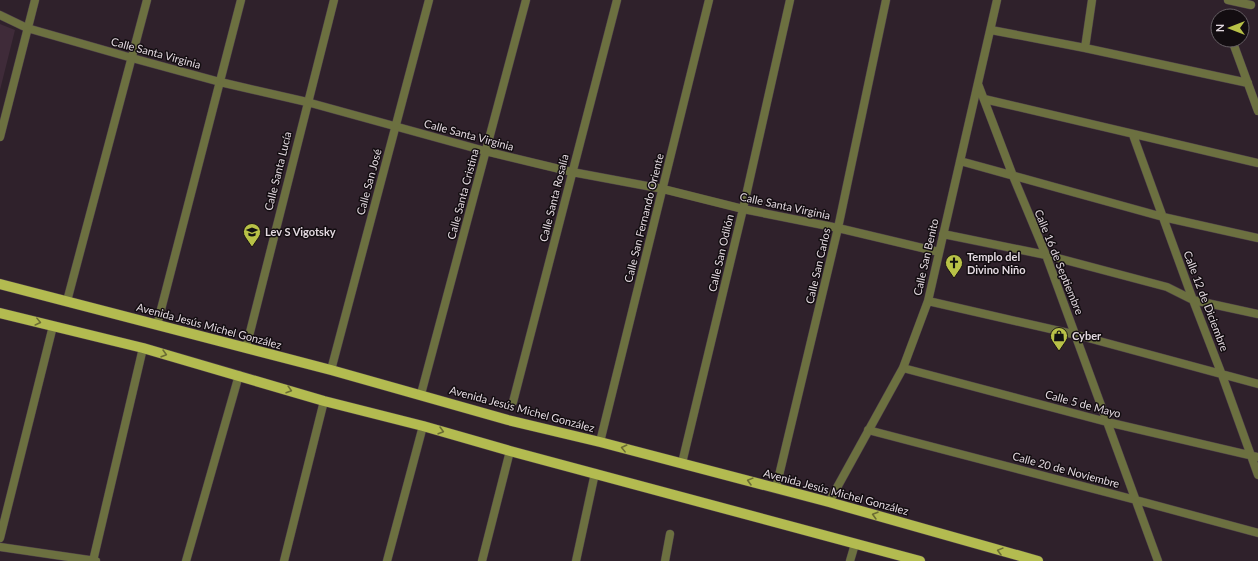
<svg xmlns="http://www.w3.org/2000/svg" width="1258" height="561" font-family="Lato,sans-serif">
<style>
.built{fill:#3f2b39}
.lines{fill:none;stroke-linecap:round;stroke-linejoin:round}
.minor-casing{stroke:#4c3e48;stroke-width:9}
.primary-casing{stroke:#4c3e48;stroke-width:11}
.minor{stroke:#6c7040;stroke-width:8}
.primary{stroke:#b3bb50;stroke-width:10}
.oneway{stroke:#6b6d34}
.labels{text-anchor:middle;stroke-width:3;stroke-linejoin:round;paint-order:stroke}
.street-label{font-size:11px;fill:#e3d9e0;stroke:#130d11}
.poi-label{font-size:11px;font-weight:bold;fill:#e3d9e0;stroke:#130d11;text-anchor:start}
</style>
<rect width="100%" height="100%" fill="#2f212b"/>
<!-- built -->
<path class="built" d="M0,24l15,6 -15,60z"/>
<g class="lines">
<defs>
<path id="minor" d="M1228,0l23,5
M0,15l27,13 105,30 88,24 87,20 178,49 87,21 91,17 80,20 95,19 101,24
M991,30l94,18 163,35
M1232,40l26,71
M1085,48l7,-48
M978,84l35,92 33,79 112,306
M984,99l274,64
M1133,135l60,165 29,75 36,100
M0,137l35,-137
M960,161l203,56 95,21
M943,234l103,21 121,32 26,13 65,14
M67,301l80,-301
M928,301l149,34 181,49
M157,325l84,-325
M246,348l88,-348
M903,368l204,54 151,35
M331,370l98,-370
M421,394l105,-394
M513,402l104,-402
M868,430l268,70 122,33
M600,442l109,-442
M682,463l61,-254 47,-209
M776,488l62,-260 48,-228
M829,502l74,-134 25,-67 69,-301
M0,538l53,-212
M0,547l96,14
M93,561l50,-213
M186,561l53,-186
M284,561l40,-160
M387,561l36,-135
M482,561l28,-110
M576,561l19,-88
M665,561l5,-27
M850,561l5,-17"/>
<path id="primary" d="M0,284l331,86 177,50 92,22 229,60 209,59
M0,313l143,35 181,53 99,25 87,25 410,110"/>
</defs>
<!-- minor casing -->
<use href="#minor" class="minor-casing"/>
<!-- primary casing -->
<use href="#primary" class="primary-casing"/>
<!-- minor -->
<use href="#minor" class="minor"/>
<!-- primary -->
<use href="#primary" class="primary"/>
</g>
<!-- one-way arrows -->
<defs><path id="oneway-chevron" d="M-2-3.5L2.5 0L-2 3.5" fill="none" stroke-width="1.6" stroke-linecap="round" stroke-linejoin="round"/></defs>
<g class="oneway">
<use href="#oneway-chevron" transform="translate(38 322) rotate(14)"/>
<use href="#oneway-chevron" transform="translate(164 354) rotate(16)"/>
<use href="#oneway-chevron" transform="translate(289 390) rotate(17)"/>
<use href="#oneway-chevron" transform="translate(441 431) rotate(16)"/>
<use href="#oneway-chevron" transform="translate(624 448) rotate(-166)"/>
<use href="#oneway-chevron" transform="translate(750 481) rotate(-165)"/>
<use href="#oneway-chevron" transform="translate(875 515) rotate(-164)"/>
<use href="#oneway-chevron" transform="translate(1000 551) rotate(-165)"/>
</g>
<!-- icons -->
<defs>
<symbol id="school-pin" viewBox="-11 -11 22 30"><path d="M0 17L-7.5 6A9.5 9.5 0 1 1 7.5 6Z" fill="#b8c147" stroke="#130d11"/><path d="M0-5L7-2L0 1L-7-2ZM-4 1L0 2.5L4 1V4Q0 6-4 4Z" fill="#111"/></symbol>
<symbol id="church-pin" viewBox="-11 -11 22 30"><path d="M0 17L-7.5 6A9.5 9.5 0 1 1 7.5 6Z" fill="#b8c147" stroke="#130d11"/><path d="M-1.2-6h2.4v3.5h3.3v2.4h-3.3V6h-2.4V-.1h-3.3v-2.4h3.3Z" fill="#111"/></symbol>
<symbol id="shop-pin" viewBox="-11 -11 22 30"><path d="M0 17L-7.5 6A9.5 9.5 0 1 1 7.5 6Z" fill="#b8c147" stroke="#130d11"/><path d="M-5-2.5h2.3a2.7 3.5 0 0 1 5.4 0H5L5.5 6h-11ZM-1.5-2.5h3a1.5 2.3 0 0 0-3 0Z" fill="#111"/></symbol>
</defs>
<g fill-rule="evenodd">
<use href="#school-pin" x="242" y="222" width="20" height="27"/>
<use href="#church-pin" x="944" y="253" width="20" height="27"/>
<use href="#shop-pin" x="1049" y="326" width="20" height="27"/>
</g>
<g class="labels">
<!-- street labels -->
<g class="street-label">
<text transform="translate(156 53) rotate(15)" y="4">Calle Santa Virginia</text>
<text transform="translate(469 135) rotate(15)" y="4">Calle Santa Virginia</text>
<text transform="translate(278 171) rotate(-76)" y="4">Calle Santa Lucía</text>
<text transform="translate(369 182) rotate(-75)" y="4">Calle San José</text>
<text transform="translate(463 194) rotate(-75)" y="4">Calle Santa Cristina</text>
<text transform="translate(554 198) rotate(-76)" y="4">Calle Santa Rosalía</text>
<text transform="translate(785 206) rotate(12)" y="4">Calle Santa Virginia</text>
<text transform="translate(644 218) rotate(-76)" y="4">Calle San Fernando Oriente</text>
<text transform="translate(721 253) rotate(-77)" y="4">Calle San Odilón</text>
<text transform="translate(926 257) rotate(-77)" y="4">Calle San Benito</text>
<text transform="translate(1059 262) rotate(68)" y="4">Calle 16 de Septiembre</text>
<text transform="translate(818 266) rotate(-77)" y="4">Calle San Carlos</text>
<text transform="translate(1206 301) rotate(69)" y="4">Calle 12 de Diciembre</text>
<text transform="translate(209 326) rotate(15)" y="4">Avenida Jesús Michel González</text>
<text transform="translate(1083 404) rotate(15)" y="4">Calle 5 de Mayo</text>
<text transform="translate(522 409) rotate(15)" y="4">Avenida Jesús Michel González</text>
<text transform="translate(1066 470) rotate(15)" y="4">Calle 20 de Noviembre</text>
<text transform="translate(836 492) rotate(15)" y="4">Avenida Jesús Michel González</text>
</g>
<!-- poi labels -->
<g class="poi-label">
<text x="265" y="236">Lev S Vigotsky</text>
<text x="967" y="261">Templo del<tspan x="967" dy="13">Divino Niño</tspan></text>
<text x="1072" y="340">Cyber</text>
</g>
</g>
<!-- north arrow -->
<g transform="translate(1230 28) rotate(270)"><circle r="19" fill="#130d11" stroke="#665f64"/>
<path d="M0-3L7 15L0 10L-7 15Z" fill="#b8c147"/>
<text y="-6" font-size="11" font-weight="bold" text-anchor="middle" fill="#e3d9e0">N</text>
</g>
</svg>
